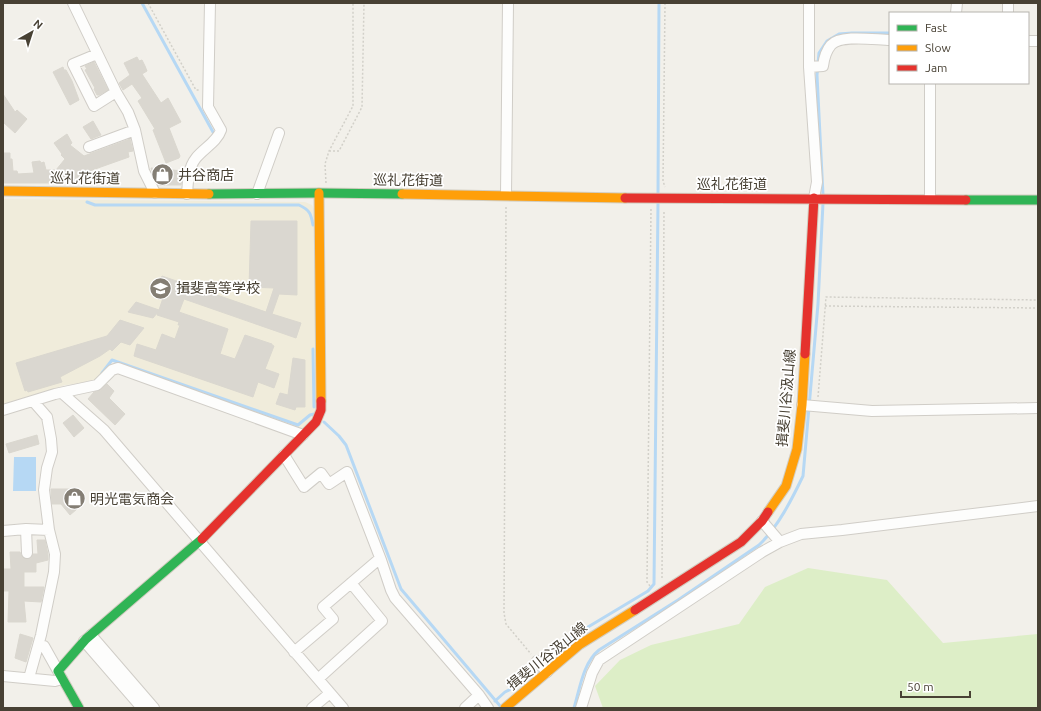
<svg xmlns="http://www.w3.org/2000/svg" width="1041" height="711" font-family="Ubuntu,'Noto Sans JP',sans-serif">
<style>
.education{fill:#f0ecdb}
.green{fill:#ddeec7}
.water{fill:#b6d8f4}
.lines{fill:none;stroke-linecap:round;stroke-linejoin:round}
.stream{stroke:#b6d8f4;stroke-width:3}
.building{fill:#dad7d0;stroke:#dad7cf}
.street-casing{stroke:#d0cdc7;stroke-width:12}
.fast-casing{stroke:#d2cdc0;stroke-width:11}
.slow-casing{stroke:#d2cdc0;stroke-width:11}
.jam-casing{stroke:#d2cdc0;stroke-width:11}
.path{stroke:#d2d0c9;stroke-width:1.5;stroke-dasharray:2 2;stroke-linecap:butt}
.street{stroke:#fdfdfc;stroke-width:10}
.fast{stroke:#30b455;stroke-width:9}
.slow{stroke:#ff9f0a;stroke-width:9}
.jam{stroke:#e5322d;stroke-width:9}
.labels{text-anchor:middle;stroke-width:3.5;stroke-linejoin:round;paint-order:stroke}
.poi-label{font-size:14px;fill:#484134;stroke:#fff;text-anchor:start}
.street-label{font-size:14px;fill:#484134;stroke:#fff}
</style>
<rect width="100%" height="100%" fill="#f2f0ea"/>
<!-- education -->
<path class="education" d="M3,199l302,3 7,3 5,10 2,191 -16,23 -6,-1 -181,-68 -5,3 -18,19 -28,3 -62,20z"/>
<!-- green -->
<path class="green" d="M808,568l79,12 56,63 95,-9v74h-435l-8,-22 25,-26 31,-15 88,-21 26,-37z"/>
<!-- water -->
<path class="water" d="M14,457h22v34h-23z"/>
<g class="lines">
<!-- stream -->
<path class="stream" d="M142,3l71,129
M193,178l3,-12
M658,195l1,-192
M823,195l-6,-120 2,-22 8,-12 12,-7 13,-1h38
M87,202l8,3h204c11,5 12,9 14,20
M313,349l1,58
M102,373l10,-13 186,65 12,-10 4,-1
M324,422l15,14 7,9 55,144 100,118
M495,701l10,-9 8,-4 60,-52 75,-45 6,-7 4,-381
M574,708c6,-20 9,-45 25,-58l79,-50 81,-55c19,-18 33,-46 44,-69l15,-172 5,-101"/>
</g>
<!-- building -->
<path class="building" d="M137,57l2,4 3,-1 3,6 2,5 -5,3 19,29 7,-5 13,24 -12,6 11,28 -1,2 -13,5 -13,-33 2,-1 -17,-28 4,-3 -10,-14 -9,6 -4,-7 11,-8 -6,-12z
M94,62l14,28 -9,5h-2l-3,-6 1,-1 -10,-18 2,-1 -2,-3z
M63,67l1,3h2l6,11 7,19 -9,5 -17,-33z
M3,94l12,18 2,-2 10,9 -12,14 -12,-11z
M93,121l8,14 -10,4 -8,-12z
M67,134l5,9 -2,2 14,11 46,-17 3,12 -5,1 1,5 -48,17 -6,9 -1,-1 -2,2 -16,-14 2,13h-55v-30h7v6h2l1,12h4l1,3 16,-1 -2,-11 8,-1 1,2 3,-1 2,8h10l9,-11 -4,-4 1,-1 -8,-11z
M151,168l32,3 -2,14h-23z
M251,221h46v74l-18,-1 -7,20 29,9 -5,15 -112,-39 -5,13 49,17 -8,25 15,5 10,-24 27,9v1l2,1 -9,23 14,5 -5,14 -16,-6 -5,15 -119,-41 3,-12 19,6 6,-16 13,5 5,-14h-2l1,-3 -22,-7 1,-3 -5,6 -25,-6 8,-10 23,8 6,-18 -8,-3 5,-13 104,36 8,-24 -25,-1z
M120,320l24,8 -14,17 -9,-3 -9,9 -2,-2 -10,7 -40,21 2,5 -34,10 -1,-2 -2,1 -9,-28 91,-27z
M293,358l12,2v47h-9l-1,3 -19,-6 4,-11 8,2z
M107,384l7,7 -5,7 16,16 -10,11 -27,-26 6,-7 7,-2z
M73,415l11,13 -10,9 -11,-14z
M37,435l2,9 -30,9 -3,-9z
M51,489h24l3,5 -1,1 7,8 -14,12 -9,-11h-9z
M37,540h8l3,15v5l-12,3v9h-12v15h20l-3,15 -17,-1 2,21h-18l1,-31h-6v-22h8l-1,-17h10l2,5 5,2 4,-1 2,-4h5z
M20,634l13,4 -7,24 -11,-4z"/>
<g class="lines">
<defs>
<path id="street" d="M73,3l43,89 12,20 7,18 9,41 11,22
M809,3v64l8,115 -3,16
M1008,3v10
M956,13l1,-10
M1028,41h10
M97,54l-24,10 21,42 22,-14
M809,67l14,-1c1,-8 3,-15 8,-21 10,-11 45,-5 59,-5
M930,83v116
M89,147l46,-17
M187,194c1,-13 1,-26 9,-36 8,-10 21,-16 25,-28l-13,-23 2,-104
M257,194l22,-61
M506,195l2,-192
M62,393l42,37 239,278
M802,405l70,6 166,-3
M3,410l52,-16 42,-9 15,-15 6,-2 185,67
M284,455l20,32 17,-14 8,11 18,-12 34,88 10,30 4,8 84,97 9,13
M762,521l18,21
M3,531l23,-2
M27,553l-1,-24 23,1 -5,-40 3,-22 5,-16 -1,-13 -4,-22 -14,-16
M91,635l63,73
M84,641l58,67
M44,646l14,25
M294,652l39,-33 -10,-12 55,-47h3
M537,661l10,11
M3,676l52,5 7,-2
M29,678l12,-43 13,-63 1,-18 -6,-24
M318,679l64,-58 -31,-38
M312,708l18,-15
M465,708l14,-13
M581,708l11,-35 7,-13 163,-108 18,-10 21,-8 41,-4 196,-24"/>
<path id="fast" d="M209,194l110,-1 83,1
M966,200h72
M79,708l-21,-37 28,-32 116,-100"/>
<path id="slow" d="M3,191l206,3
M319,193l2,208
M402,194l223,4
M768,512l18,-26 11,-37 5,-44 3,-51
M505,708l74,-63 56,-35"/>
<path id="jam" d="M625,198l341,2
M805,354l9,-156
M202,539l114,-117 5,-12v-9
M635,610l106,-68 21,-21 6,-9"/>
</defs>
<!-- street casing -->
<use href="#street" class="street-casing"/>
<!-- fast casing -->
<use href="#fast" class="fast-casing"/>
<!-- slow casing -->
<use href="#slow" class="slow-casing"/>
<!-- jam casing -->
<use href="#jam" class="jam-casing"/>
<!-- path -->
<path class="path" d="M148,3l48,87h3
M665,3l-2,178 2,6
M329,151h10l23,-44 2,-104
M326,183l-1,-19 4,-13 24,-45v-103
M506,207l-2,406 2,11 25,30
M825,306l213,2
M818,397l8,-100 212,3
M662,578l2,-368
M650,586l-3,-4 4,-374"/>
<!-- street -->
<use href="#street" class="street"/>
<!-- fast -->
<use href="#fast" class="fast"/>
<!-- slow -->
<use href="#slow" class="slow"/>
<!-- jam -->
<use href="#jam" class="jam"/>
</g>
<!-- icons -->
<defs>
<symbol id="shop-disc" viewBox="-11 -11 22 22"><circle r="9.5" fill="#847e74" stroke="#fff"/><path d="M-5-2.5h2.3a2.7 3.5 0 0 1 5.4 0H5L5.5 6h-11ZM-1.5-2.5h3a1.5 2.3 0 0 0-3 0Z" fill="#fff"/></symbol>
<symbol id="school-disc" viewBox="-11 -11 22 22"><circle r="9.5" fill="#847e74" stroke="#fff"/><path d="M0-5L7-2L0 1L-7-2ZM-4 1L0 2.5L4 1V4Q0 6-4 4Z" fill="#fff"/></symbol>
</defs>
<g fill-rule="evenodd">
<use href="#shop-disc" x="150" y="162" width="25" height="25"/>
<use href="#school-disc" x="148" y="276" width="25" height="25"/>
<use href="#shop-disc" x="62" y="486" width="25" height="25"/>
</g>
<g class="labels">
<!-- poi labels -->
<g class="poi-label">
<text x="178" y="180">井谷商店</text>
<text x="176" y="293">揖斐高等学校</text>
<text x="90" y="504">明光電気商会</text>
</g>
<!-- street labels -->
<g class="street-label">
<text transform="translate(85 178) rotate(1)" y="5">巡礼花街道</text>
<text transform="translate(408 180) rotate(1)" y="5">巡礼花街道</text>
<text x="732" y="189">巡礼花街道</text>
<text transform="translate(786 398) rotate(-85)" y="5">揖斐川谷汲山線</text>
<text transform="translate(547 656) rotate(-39)" y="5">揖斐川谷汲山線</text>
</g>
</g>
<!-- border -->
<rect width="1041" height="711" fill="none" stroke="#484134" stroke-width="8"/>
<!-- legend -->
<rect x="889" y="12" width="140" height="72" fill="#ffffff" stroke="#b6b3ae"/>
<rect x="897" y="25" width="20" height="6" fill="#30b455" stroke="#b6b3ae"/>
<text x="925" y="32" font-size="12" fill="#484134">Fast</text>
<rect x="897" y="45" width="20" height="6" fill="#ff9f0a" stroke="#b6b3ae"/>
<text x="925" y="52" font-size="12" fill="#484134">Slow</text>
<rect x="897" y="65" width="20" height="6" fill="#e5322d" stroke="#b6b3ae"/>
<text x="925" y="72" font-size="12" fill="#484134">Jam</text>
<!-- north arrow -->
<g transform="translate(32 32) rotate(39)" stroke="#ffffff" stroke-width="3" paint-order="stroke">
<path d="M0-3L7 15L0 10L-7 15Z" fill="#484134"/>
<text y="-6" font-size="11" font-weight="bold" text-anchor="middle" fill="#484134">N</text>
</g>
<!-- scale -->
<path d="M901 691v6h69v-6" fill="none" stroke="#484134" stroke-width="2"/>
<text x="907" y="691" font-size="12" fill="#484134" stroke="#ffffff" stroke-width="3" paint-order="stroke">50 m</text>
</svg>
